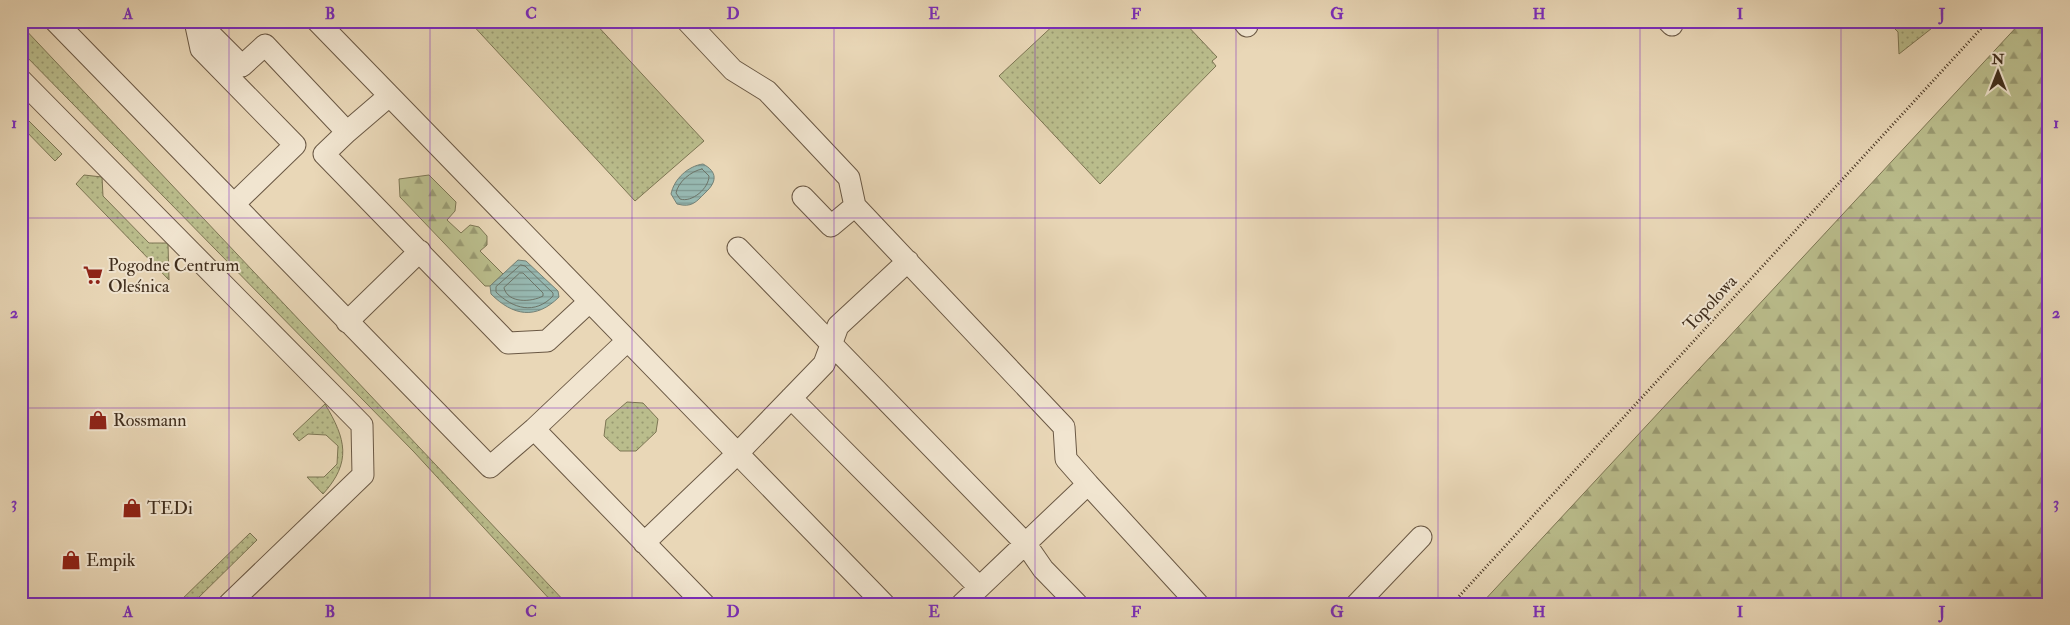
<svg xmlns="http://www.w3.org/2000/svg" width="2070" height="625" font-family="'IM FELL Double Pica',serif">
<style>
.grass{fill:url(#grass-dots);stroke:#7d7654}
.forest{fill:url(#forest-firs);stroke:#7d7654}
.water{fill:url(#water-rules);stroke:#748176}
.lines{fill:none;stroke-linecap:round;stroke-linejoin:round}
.shore{stroke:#6c7468;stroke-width:1}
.lane-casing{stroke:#6a5844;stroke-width:23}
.path{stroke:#402e1d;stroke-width:3;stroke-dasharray:1 2.5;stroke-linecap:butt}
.lane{stroke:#f1e5d0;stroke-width:21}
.grid{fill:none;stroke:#7b2cbf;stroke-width:1;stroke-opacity:0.55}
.labels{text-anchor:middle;stroke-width:4;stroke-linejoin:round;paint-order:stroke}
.poi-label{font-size:18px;fill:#402e1d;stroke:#f1e5d0;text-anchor:start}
.street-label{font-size:18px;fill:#402e1d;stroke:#f1e5d0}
.neatline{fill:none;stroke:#7b2cbf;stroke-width:2}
.grid-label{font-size:16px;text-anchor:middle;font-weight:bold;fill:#7b2cbf}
</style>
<defs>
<pattern id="grass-dots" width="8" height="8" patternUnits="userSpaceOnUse" patternTransform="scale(1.25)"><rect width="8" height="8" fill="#babd8c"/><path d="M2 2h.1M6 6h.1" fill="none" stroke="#999a72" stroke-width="1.8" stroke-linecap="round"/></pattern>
<pattern id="forest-firs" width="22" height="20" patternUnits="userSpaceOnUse" patternTransform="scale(1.25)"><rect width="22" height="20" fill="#babd8c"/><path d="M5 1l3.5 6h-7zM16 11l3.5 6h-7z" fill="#999a72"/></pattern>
<pattern id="water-rules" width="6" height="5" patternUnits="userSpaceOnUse" patternTransform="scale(1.25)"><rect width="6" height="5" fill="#97b9b2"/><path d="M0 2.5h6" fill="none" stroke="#7d9790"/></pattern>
</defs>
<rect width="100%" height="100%" fill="#e9d7b7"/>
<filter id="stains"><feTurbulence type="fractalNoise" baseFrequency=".004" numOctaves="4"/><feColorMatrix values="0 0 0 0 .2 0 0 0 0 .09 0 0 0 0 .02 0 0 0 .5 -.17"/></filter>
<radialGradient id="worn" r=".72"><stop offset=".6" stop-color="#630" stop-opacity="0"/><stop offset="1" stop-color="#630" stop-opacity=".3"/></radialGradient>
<!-- grass -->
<path class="grass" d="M469,21h124l111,120 -69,60z
M1058,21h125l34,36 -5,4 4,5 -116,118 -101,-108z
M1887,21h54l-42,33 -1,-22z
M21,25l546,579h-13l-140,-152 -393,-401z
M21,113l41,41 -7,7 -34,-35z
M84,175l18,2 1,19 46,47h19l1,37 -93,-96z
M627,402l16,1 15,16 -2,13 -20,19h-16l-16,-15 2,-16z
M325,404c21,35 27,58 -2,90l-16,-17h17l13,-13 1,-18 -12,-11 -18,-1 -9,7 -6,-7z
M250,533l7,7 -65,64h-15z"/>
<!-- forest -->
<path class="forest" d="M2022,21h27v583h-568z
M429,175l27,27 -1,9 -8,9 14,13 9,-8 9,2 8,9v9l-7,6 23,23 -13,12h-5l-85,-89 -1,-18z"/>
<!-- water -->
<path class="water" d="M703,164c15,8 14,18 2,29 -9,9 -13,15 -28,11l-6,-10c3,-15 17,-28 32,-30z
M518,260l8,1 32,30 1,6c-23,23 -46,19 -68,-3l-1,-8z"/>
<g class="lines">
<!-- shore -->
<path class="shore" d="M702,169l7,7c0,12 -17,27 -29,23l-4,-6c2,-11 15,-22 26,-24z
M521,265l4,1 28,27v3c-18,19 -40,13 -57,-4v-5z
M520,273h3l20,20v3c-11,6 -35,8 -39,-8z"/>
<defs>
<path id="lane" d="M55,21c146,148 289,298 435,446l44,-38 93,-88
M195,21l6,28 94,96 -60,58
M197,21l45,45 23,-21 82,87 42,-36
M317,21l567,583
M687,21l46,49 34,21 82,87 6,28 209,221 2,32 22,25
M1243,21l4,5
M1668,21l4,4
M21,80l341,345 1,50 -134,129
M347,132l-23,22 184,189 39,-2 42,-39
M803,197l28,29 24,-20
M738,248l287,295 18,26 34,35
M347,322l73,-71
M791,398l188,189
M534,429l170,175
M644,543l93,-89 87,-90 14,-38 70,-65
M962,604l126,-120 110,120
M1357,604l64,-67"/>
</defs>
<!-- lane casing -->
<use href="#lane" class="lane-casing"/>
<!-- path -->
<path class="path" d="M1452,604l536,-583"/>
<!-- lane -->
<use href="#lane" class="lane"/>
</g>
<!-- grid -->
<path class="grid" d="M229,21v583M430,21v583M632,21v583M834,21v583M1035,21v583M1236,21v583M1438,21v583M1640,21v583M1841,21v583M21,218h2028M21,408h2028"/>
<!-- icons -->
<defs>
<symbol id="supermarket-bare" viewBox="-9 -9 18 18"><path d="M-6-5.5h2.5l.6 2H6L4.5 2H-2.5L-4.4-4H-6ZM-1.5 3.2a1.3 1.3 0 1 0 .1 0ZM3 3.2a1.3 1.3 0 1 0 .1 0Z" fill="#8f2418" stroke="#f1e5d0" stroke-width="2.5" paint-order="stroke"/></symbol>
<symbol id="shop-bare" viewBox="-9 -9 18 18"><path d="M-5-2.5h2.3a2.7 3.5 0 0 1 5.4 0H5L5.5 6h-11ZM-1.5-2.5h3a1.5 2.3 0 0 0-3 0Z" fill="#8f2418" stroke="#f1e5d0" stroke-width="2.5" paint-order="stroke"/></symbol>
</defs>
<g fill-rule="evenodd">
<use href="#supermarket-bare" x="79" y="261" width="28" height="28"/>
<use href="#shop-bare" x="84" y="406" width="28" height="28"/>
<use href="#shop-bare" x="118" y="494" width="28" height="28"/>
<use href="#shop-bare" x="57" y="546" width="28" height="28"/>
</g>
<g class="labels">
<!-- poi labels -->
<g class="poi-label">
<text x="108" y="271">Pogodne Centrum<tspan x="108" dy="21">Oleśnica</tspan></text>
<text x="113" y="426">Rossmann</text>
<text x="147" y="514">TEDi</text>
<text x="86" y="566">Empik</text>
</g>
<!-- street labels -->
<g class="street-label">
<text transform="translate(1710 303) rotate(-47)" y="6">Topolowa</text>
</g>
</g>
<!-- margin -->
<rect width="2070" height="625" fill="none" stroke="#e9d7b7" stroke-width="55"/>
<!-- north arrow -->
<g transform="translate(1998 72)" stroke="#f1e5d0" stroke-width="4" paint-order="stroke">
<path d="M0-4L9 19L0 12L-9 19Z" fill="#402e1d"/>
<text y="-8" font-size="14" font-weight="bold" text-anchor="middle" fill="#402e1d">N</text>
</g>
<rect x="28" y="28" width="2014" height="570" class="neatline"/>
<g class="grid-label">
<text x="128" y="19">A</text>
<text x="330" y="19">B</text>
<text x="531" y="19">C</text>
<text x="733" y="19">D</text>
<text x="934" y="19">E</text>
<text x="1136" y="19">F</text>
<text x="1337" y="19">G</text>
<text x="1539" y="19">H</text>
<text x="1740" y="19">I</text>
<text x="1942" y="19">J</text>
<text x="14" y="128">1</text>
<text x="2056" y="128">1</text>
<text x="14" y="318">2</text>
<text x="2056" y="318">2</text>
<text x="14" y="508">3</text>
<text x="2056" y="508">3</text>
<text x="128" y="617">A</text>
<text x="330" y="617">B</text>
<text x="531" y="617">C</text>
<text x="733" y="617">D</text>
<text x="934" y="617">E</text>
<text x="1136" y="617">F</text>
<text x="1337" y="617">G</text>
<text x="1539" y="617">H</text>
<text x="1740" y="617">I</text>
<text x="1942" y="617">J</text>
</g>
<rect width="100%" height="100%" filter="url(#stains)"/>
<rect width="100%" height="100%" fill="url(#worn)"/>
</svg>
